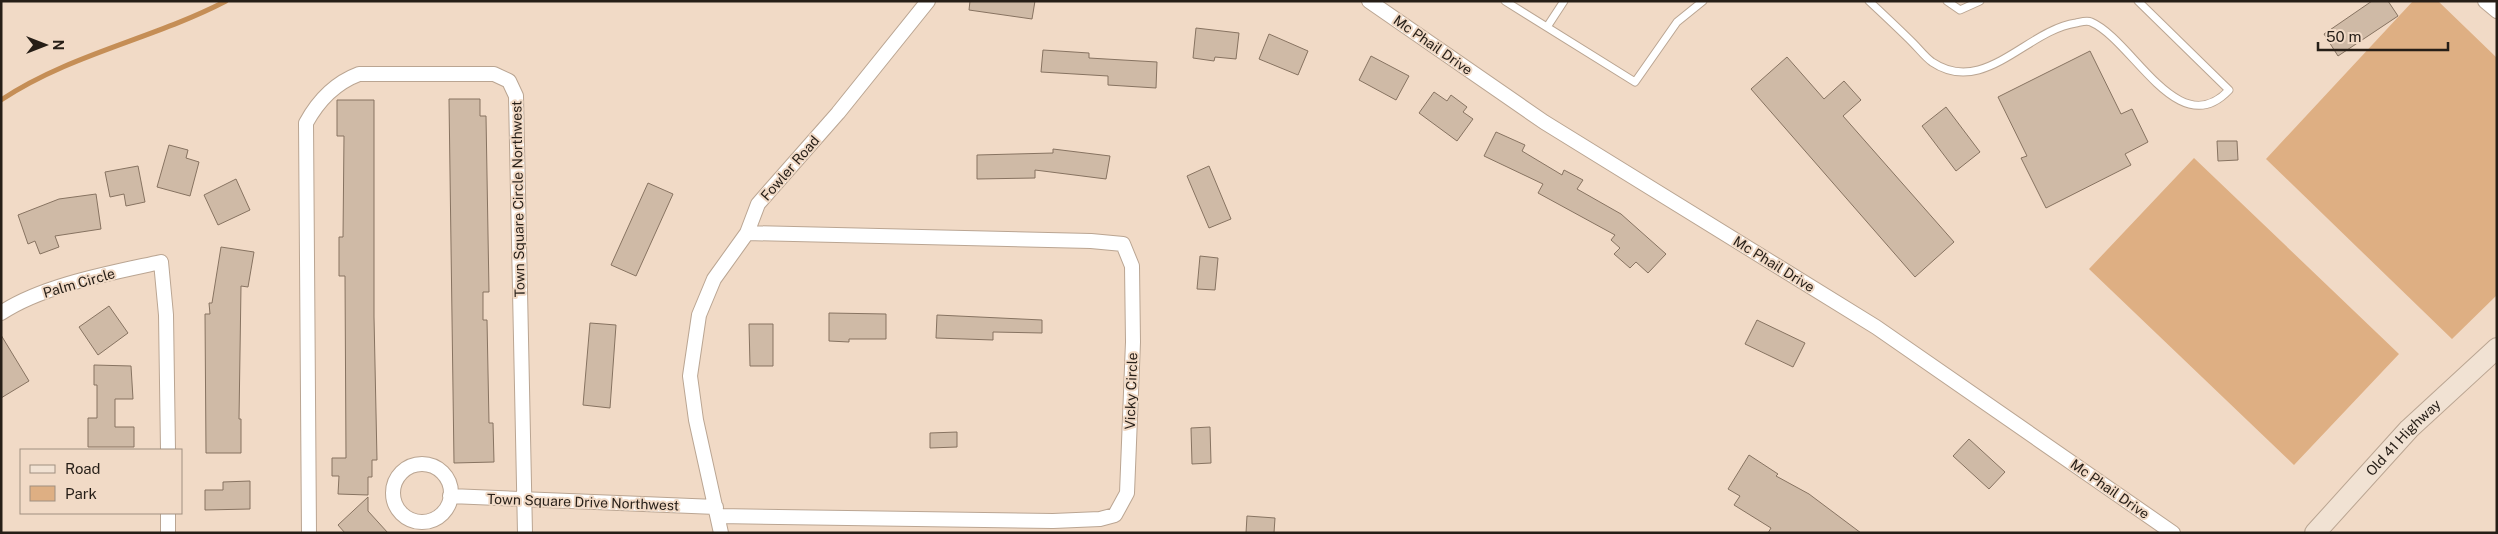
<svg xmlns="http://www.w3.org/2000/svg" width="2498" height="534" font-family="'Public Sans',sans-serif">
<style>
.green{fill:#deaf83}
.lines{fill:none;stroke-linecap:round;stroke-linejoin:round}
.stream{stroke:#c58e56;stroke-width:5}
.building{fill:#cfbaa6;stroke:#877361}
.lane-casing{stroke:#baa592;stroke-width:9}
.street-casing{stroke:#baa592;stroke-width:16}
.secondary-casing{stroke:#baa592;stroke-width:22}
.lane{stroke:#fff;stroke-width:7}
.street{stroke:#fff;stroke-width:14}
.secondary{stroke:#f1e2d3;stroke-width:20}
.labels{text-anchor:middle;stroke-width:4;stroke-linejoin:round;paint-order:stroke}
.street-label{font-size:14px;fill:#261e17;stroke:#f1dac6}
</style>
<rect width="100%" height="100%" fill="#f1dac6"/>
<!-- green -->
<path class="green" d="M2413,1h25l59,57v237l-45,44 -186,-180z
M2194,158l205,196 -105,111 -205,-196z"/>
<g class="lines">
<!-- stream -->
<path class="stream" d="M1,100c69,-46 152,-61 225,-99"/>
</g>
<!-- building -->
<path class="building" d="M970,1h65l-3,18 -63,-9z
M2372,1h16l10,15 -60,40 -14,-22z
M1196,28l43,5 -3,26 -21,-2 -1,4 -21,-3z
M1269,34l39,17 -10,24 -39,-16z
M1043,50l46,3v5l68,4 -1,26 -48,-3v-9l-67,-4z
M2090,51l31,63 11,-5 16,33 -23,12 6,11 -85,43 -25,-50 6,-2 -29,-59z
M1371,56l38,20 -13,24 -37,-20z
M1787,57l37,42 20,-18 17,19 -18,16 111,126 -39,35 -164,-188z
M1434,92l13,9 4,-6 16,12 -4,5 10,7 -16,22 -38,-28z
M449,99h31v17h6l3,176h-6v28h4l2,103h4l1,39 -40,1z
M337,100h37v217l3,143h-5v17h-4v18l-30,-1 1,-18h-7v-18h14l-1,-182h-6v-39h4l1,-101h-7z
M1946,107l34,45 -24,19 -34,-45z
M1496,132l29,13 -3,6 40,24 2,-5 19,10 -6,9 44,25 45,40 -18,19 -12,-11 -6,6 -16,-14 6,-6 -9,-8 4,-5 -77,-42 5,-9 -59,-28z
M2217,141h20l1,19 -20,1z
M169,145l19,5 -2,8 13,4 -9,34 -33,-9z
M1053,149l57,7 -4,23 -71,-9v8l-58,1v-24l76,-2z
M138,166l7,36 -19,4 -2,-12 -14,3 -5,-25z
M1209,166l22,53 -22,9 -22,-52z
M236,179l14,31 -32,15 -14,-30z
M648,183l25,11 -37,82 -25,-11z
M96,194l5,35 -46,7 4,11 -19,7 -5,-13 -7,3 -10,-29 41,-16z
M221,247l33,5 -6,35 -7,-1 -2,133h2v34h-35l-1,-139h5l-1,-11h3z
M1200,256l18,2 -3,32 -18,-1z
M109,306l19,27 -30,22 -19,-28z
M829,313l57,1v25h-37v3l-20,-1z
M937,315l105,5v13l-49,-1v8l-57,-2z
M1757,320l48,23 -12,24 -48,-23z
M590,323l26,2 -6,83 -27,-3z
M749,324h24v42h-23z
M1,335l28,46 -28,17z
M94,365l37,1 2,33h-18v28h19v20h-46v-29h9v-33h-3z
M1210,427l1,36 -19,1 -1,-36z
M957,432v15l-27,1v-15z
M1969,439l36,33 -16,17 -36,-33z
M1749,455l29,19 -2,2 33,18 52,39h-93l3,-5 -37,-23 6,-9 -12,-7z
M250,481v28l-45,1v-20h18v-8z
M368,497v14l20,22h-43l-7,-8z
M1247,516l28,2 -1,15h-28z"/>
<g class="lines">
<defs>
<path id="lane" d="M1505,1l130,81 42,-60 26,-21
M1869,1c15,14 30,28 44,42 6,6 12,14 19,19 52,35 95,-32 144,-39 5,-1 11,-3 15,-1 42,18 87,122 138,68l-91,-89
M1947,1l13,9 20,-9
M1547,27l17,-26"/>
<path id="street" d="M1369,1l175,121 332,205 297,206
M2485,1l12,10
M1,313c42,-28 110,-40 160,-51l5,53 2,135
M393 493a29 29 0 1 1 58 0a29 29 0 1 1-58 0Z
M450,496l266,11
M168,513v20
M718,516l335,5 47,-2 15,-4 12,-22 6,-151 -1,-76 -9,-22 -32,-3 -344,-8
M309,533l-3,-410c12,-22 29,-40 53,-49h135l15,7 7,15 9,437
M721,533l-25,-113 -6,-44 9,-61 15,-36 33,-46 11,-29 80,-91 90,-112"/>
<g id="secondary">
<path id="s1" d="M2315,533l94,-104 88,-81"/>
</g>
</defs>
<!-- lane casing -->
<use href="#lane" class="lane-casing"/>
<!-- street casing -->
<use href="#street" class="street-casing"/>
<!-- secondary casing -->
<use href="#secondary" class="secondary-casing"/>
<!-- lane -->
<use href="#lane" class="lane"/>
<!-- street -->
<use href="#street" class="street"/>
<!-- secondary -->
<use href="#secondary" class="secondary"/>
</g>
<g class="labels">
<!-- street labels -->
<g class="street-label">
<text transform="translate(1433 45) rotate(35)" y="5">Mc Phail Drive</text>
<text transform="translate(790 168) rotate(-49)" y="5">Fowler Road</text>
<text transform="translate(518 199) rotate(-91)" y="5">Town Square Circle Northwest</text>
<text transform="translate(1774 264) rotate(32)" y="5">Mc Phail Drive</text>
<text transform="translate(79 283) rotate(-16)" y="5">Palm Circle</text>
<text transform="translate(1131 391) rotate(-88)" y="5">Vicky Circle</text>
<text dy="5" stroke="none"><textPath href="#s1" startOffset="130">Old 41 Highway</textPath></text>
<text transform="translate(2110 489) rotate(35)" y="5">Mc Phail Drive</text>
<text transform="translate(583 502) rotate(2)" y="5">Town Square Drive Northwest</text>
</g>
</g>
<!-- border -->
<rect width="2498" height="534" fill="none" stroke="#261e17" stroke-width="5"/>
<!-- legend -->
<rect x="20" y="449" width="162" height="65" fill="#f1dac6" stroke="#a08f80"/>
<rect x="30" y="465" width="25" height="8" fill="#f1e2d3" stroke="#a08f80"/>
<text x="65" y="474" font-size="15" fill="#261e17">Road</text>
<rect x="30" y="486" width="25" height="15" fill="#deaf83" stroke="#a08f80"/>
<text x="65" y="499" font-size="15" fill="#261e17">Park</text>
<!-- north arrow -->
<g transform="translate(45 45) rotate(90)" stroke="#f1dac6" stroke-width="4" paint-order="stroke">
<path d="M0-4L9 19L0 12L-9 19Z" fill="#261e17"/>
<text y="-8" font-size="14" font-weight="bold" text-anchor="middle" fill="#261e17">N</text>
</g>
<!-- scale -->
<path d="M2318 42v8h130v-8" fill="none" stroke="#261e17" stroke-width="2.5"/>
<text x="2326" y="42" font-size="15" fill="#261e17" stroke="#f1dac6" stroke-width="4" paint-order="stroke">50 m</text>
</svg>
